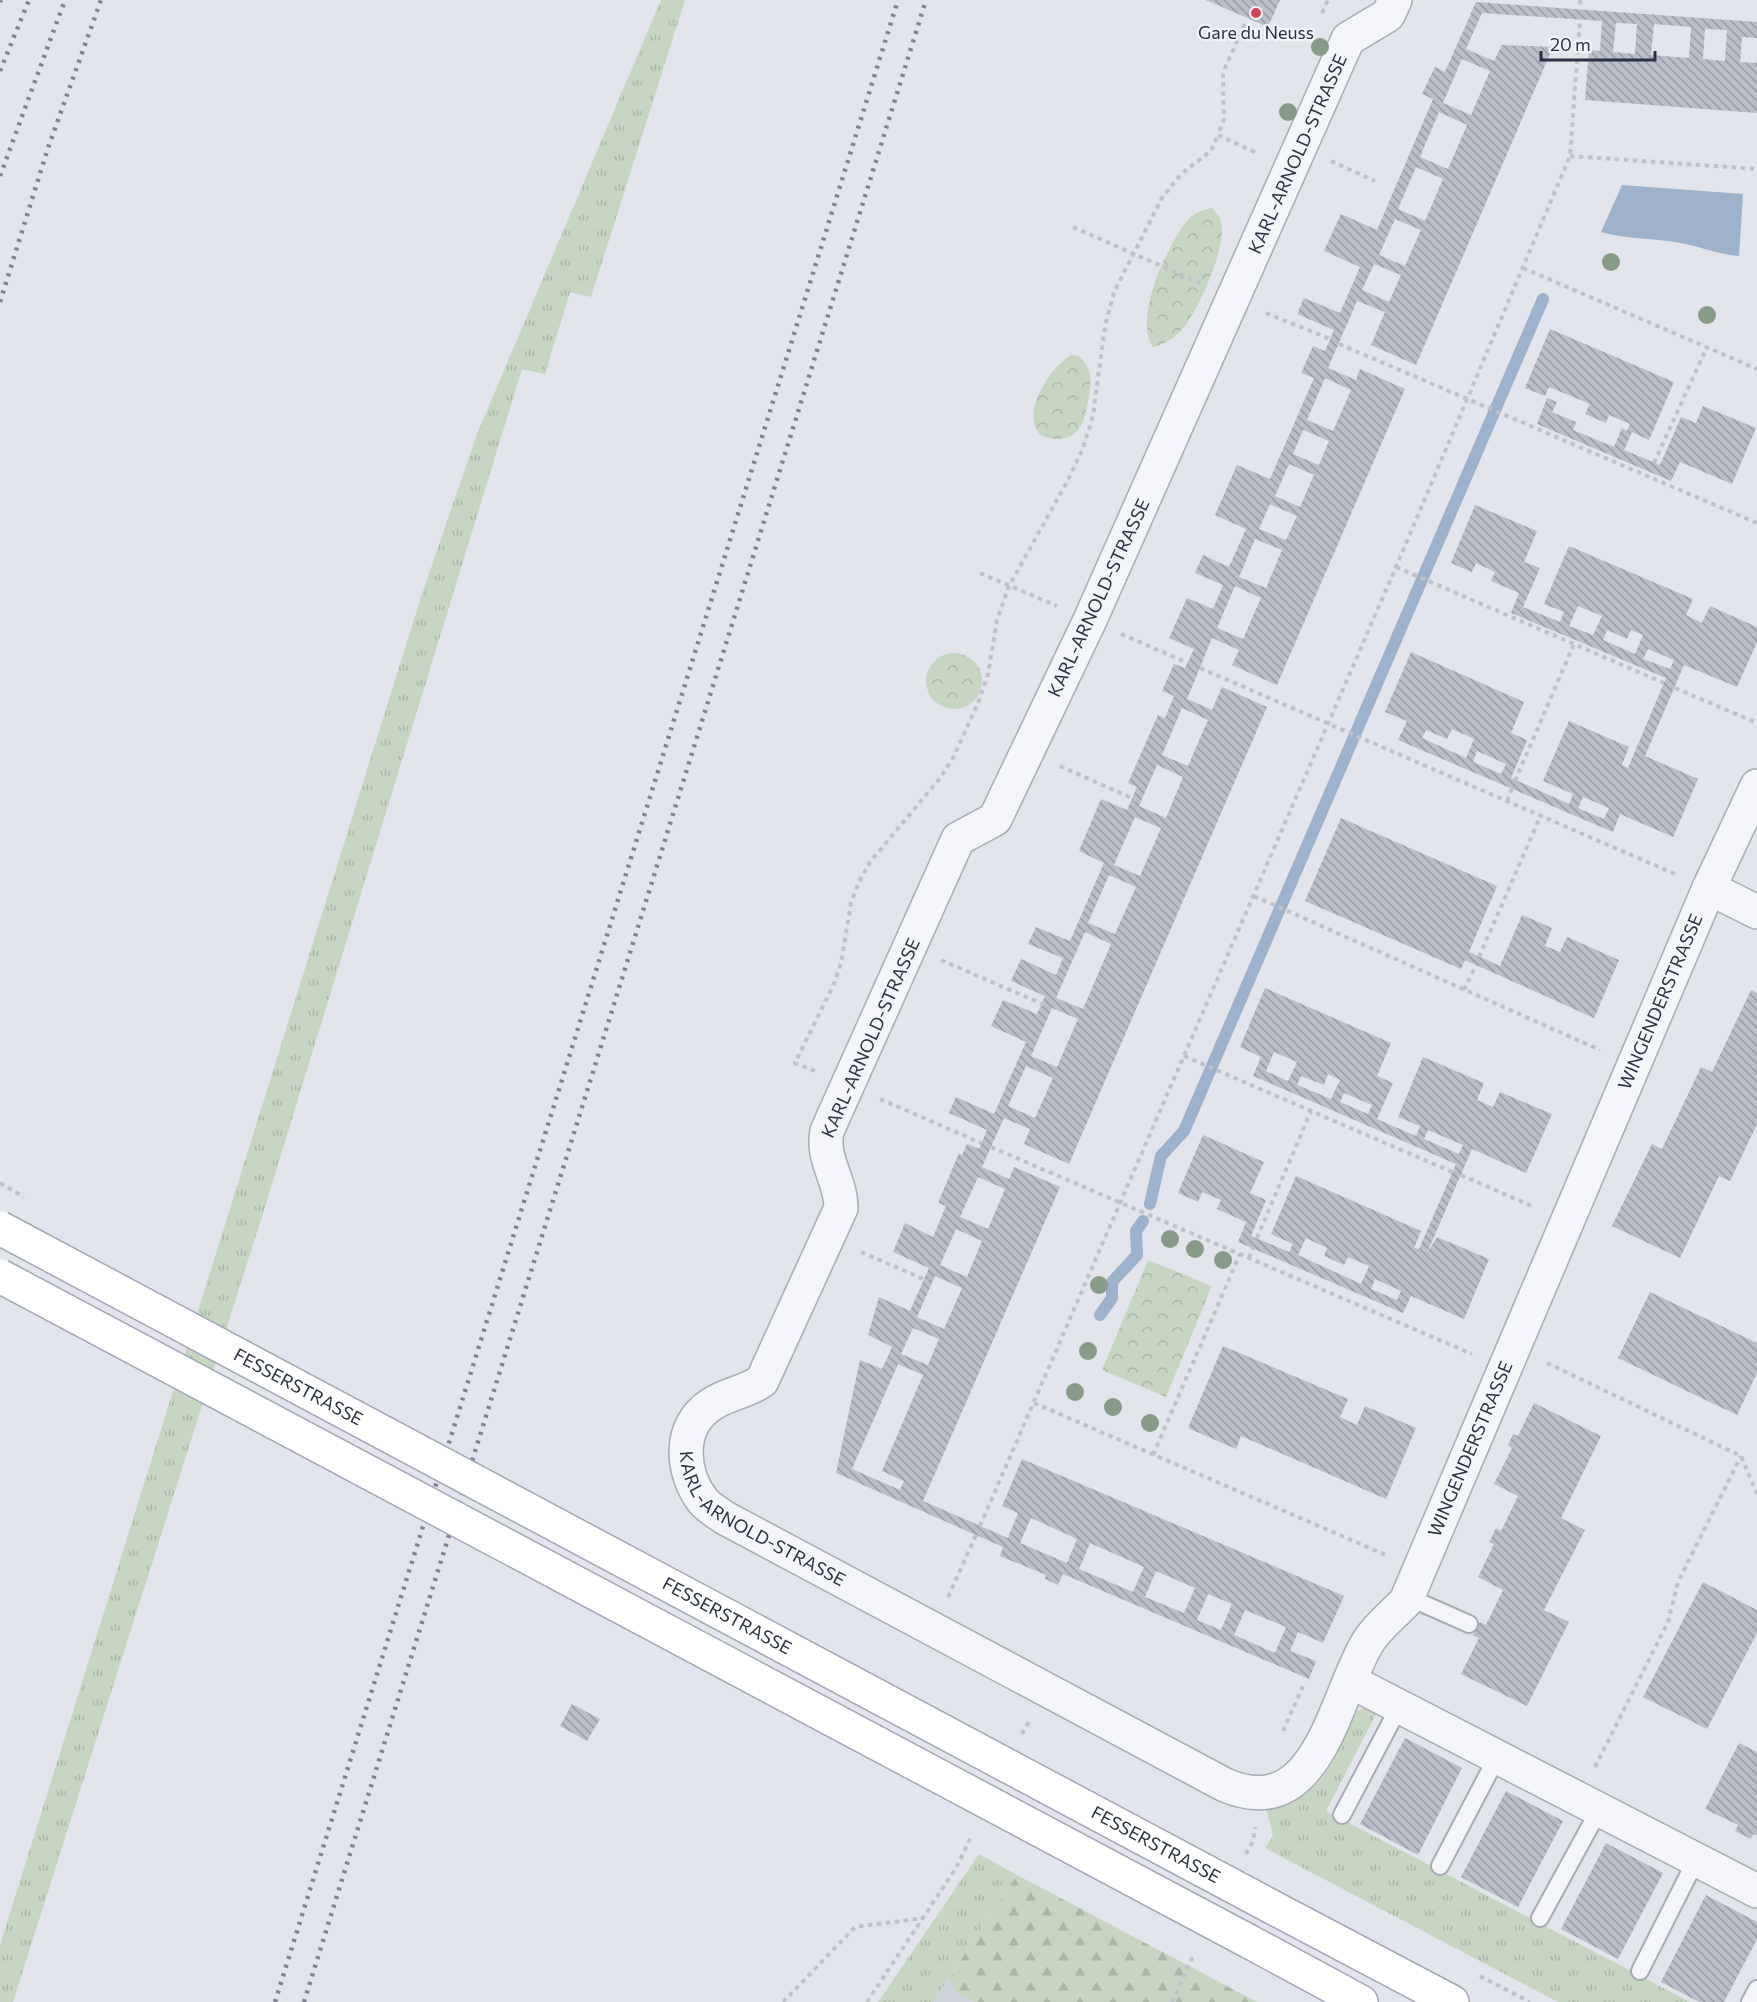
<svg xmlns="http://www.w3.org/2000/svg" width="1757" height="2002" font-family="Commissioner,sans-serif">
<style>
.built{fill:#d0d4dd}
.grass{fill:url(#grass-tufts)}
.forest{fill:url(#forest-firs)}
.park{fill:url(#park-crowns)}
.water{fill:#9db2cb}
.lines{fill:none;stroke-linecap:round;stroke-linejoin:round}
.stream{stroke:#9db2cb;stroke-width:12}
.building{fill:url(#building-back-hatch);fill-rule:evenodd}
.service-casing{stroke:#a7acb5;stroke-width:20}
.minor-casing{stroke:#a7acb5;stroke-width:36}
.primary-casing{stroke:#a1a9b7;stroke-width:36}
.path{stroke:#c0c3ca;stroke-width:4;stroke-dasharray:4.5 4.5;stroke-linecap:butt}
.service{stroke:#f5f6f9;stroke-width:16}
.minor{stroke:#f5f6f9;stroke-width:33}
.primary{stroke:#fff;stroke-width:33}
.rail{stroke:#7b8495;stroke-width:4.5;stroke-dasharray:3 6;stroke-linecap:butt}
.primary-bridge-casing{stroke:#a1a9b7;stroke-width:36;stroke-linecap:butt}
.path-bridge{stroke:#c0c3ca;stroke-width:4;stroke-dasharray:4.5 4.5;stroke-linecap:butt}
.primary-bridge{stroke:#fff;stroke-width:33}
.tree{fill:#879b88}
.poi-dot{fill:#d04757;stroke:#f2f4f8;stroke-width:2}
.labels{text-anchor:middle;stroke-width:4.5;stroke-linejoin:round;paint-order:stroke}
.poi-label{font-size:18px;fill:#2a3243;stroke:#f2f4f8}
.street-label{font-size:18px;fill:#2a3243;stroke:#f2f4f8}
</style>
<defs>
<pattern id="grass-tufts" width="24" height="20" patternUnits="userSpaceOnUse" patternTransform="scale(1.5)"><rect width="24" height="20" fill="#c7d5c3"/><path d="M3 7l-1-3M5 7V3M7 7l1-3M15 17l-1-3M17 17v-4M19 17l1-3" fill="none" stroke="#abb7a9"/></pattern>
<pattern id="forest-firs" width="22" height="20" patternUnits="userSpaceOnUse" patternTransform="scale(1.5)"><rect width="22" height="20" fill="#c7d5c3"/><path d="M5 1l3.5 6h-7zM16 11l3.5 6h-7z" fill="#abb7a9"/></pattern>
<pattern id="park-crowns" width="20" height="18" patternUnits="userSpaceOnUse" patternTransform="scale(1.5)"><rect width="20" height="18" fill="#c7d5c3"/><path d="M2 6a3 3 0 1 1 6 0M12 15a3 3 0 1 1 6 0" fill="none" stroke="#abb7a9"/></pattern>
<pattern id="building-back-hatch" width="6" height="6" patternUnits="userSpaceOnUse" patternTransform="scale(1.5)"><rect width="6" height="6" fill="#b9bec8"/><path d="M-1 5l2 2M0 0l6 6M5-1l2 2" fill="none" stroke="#979ba4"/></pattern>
</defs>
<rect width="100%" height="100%" fill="#e2e5eb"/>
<!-- built -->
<path class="built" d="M949,1978l7,15 18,9h-41z"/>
<!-- grass -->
<path class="grass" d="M661,0h24l-94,297 -21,-5 -25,82 -23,-5 -258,841 -251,792h-13v-57l421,-1348 56,-163z
M1367,1707l10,5 -51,99 364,191h-132l-293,-154 8,-12 -7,-29c58,-10 66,-42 87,-90l6,-7z
M979,1854l38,21 -84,127h-55z"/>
<!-- forest -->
<path class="forest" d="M1017,1875l240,127h-283l-18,-9 -7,-15z"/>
<!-- park -->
<path class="park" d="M1212,208c2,3 7,8 8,11 10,22 -21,90 -36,108 -8,10 -19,17 -31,20 -20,-30 14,-101 34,-126 7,-8 15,-11 25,-13z
M1071,355l8,1c15,14 12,27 9,46 -4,20 -8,37 -32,37 -6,-1 -13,-1 -17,-6 -19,-20 13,-68 32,-78z
M926 681a28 28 0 1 1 56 0a28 28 0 1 1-56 0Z
M1148,1260l64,26 -46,111 -64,-27z"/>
<!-- water -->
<path class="water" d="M1622,185l121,9 -4,62c-23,-2 -42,-11 -64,-14 -25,-4 -49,-3 -74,-10z"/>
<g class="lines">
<!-- stream -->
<path class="stream" d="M1150,1204l11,-48 23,-25 359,-832
M1100,1315l12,-17v-16l25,-27 -1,-24 7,-10"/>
</g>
<!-- building -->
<path class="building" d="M1206,0h74l-12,27z
M1476,2l281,20v16l-15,-1 -2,25 17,1v50l-172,-13 4,-50 11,1 2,-30 -120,-8 -16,36 28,12 8,-16 51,2 -137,318 -45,-20 14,-33 -28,-11 -29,67 28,12 4,-11 45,20 -128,296 -45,-20 7,-15 -27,-12 -25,61 25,11 10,-23 45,20 -198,457 -45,-20 6,-15 -26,-11 -22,49 27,12 5,-12 46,20 -137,314 85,37 10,-25 -16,-7 20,-47 322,137 -21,47 -25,-11 -8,19 26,10 -7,18 -246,-105 -5,11 -13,-6 1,-4 -46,-19 3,-9 -167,-74 24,-113 22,9 10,-22 -24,-12 11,-38 31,14 19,-43 -36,-16 12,-29 28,14 13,-31 -8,-3 21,-50 3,2 5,-11 12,5 8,-19 -38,-17 7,-16 38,17 32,-72 -35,-16 12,-26 34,14 8,-18 -34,-15 10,-22 35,16 7,-17 -35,-14 8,-17 34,14 34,-78 -25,-12 22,-52 26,11 10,-23 -9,-4 30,-68 7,3 9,-22 -12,-5 12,-27 11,4 9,-19 -25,-11 18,-40 26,11 10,-24 -28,-12 8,-18 26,12 17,-38 -31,-14 22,-50 33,14 44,-101 -13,-5 12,-27 12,5 9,-21 -37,-16 7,-16 36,15 20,-46 -36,-16 17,-37 36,16 56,-131 -11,-5 13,-27 10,5zM1616,23l21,1 -2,30 -22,-2zM1654,24l37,3 -2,31 -38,-3zM1705,29l22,1 -2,31 -22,-2zM1462,59l28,12 -19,44 -28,-12zM1439,112l28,13 -19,44 -28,-12zM1416,167l27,12 -18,42 -27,-12zM1395,219l26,11 -16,36 -26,-11zM1374,264l27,11 -12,27 -27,-12zM1325,378l26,12 -18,41 -26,-11zM1303,430l26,11 -10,24 -26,-11zM1289,464l25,11 -14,32 -25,-11zM1270,504l27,12 -11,24 -27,-11zM1255,539l27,11 -16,38 -27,-11zM1235,586l26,12 -18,41 -26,-11zM1182,708l26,12 -20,46 -26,-11zM1157,765l26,12 -17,41 -27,-12zM1135,817l26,11 -21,48 -26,-11zM1109,875l27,12 -21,47 -27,-11zM1085,932l26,12 -28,65 -27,-11zM1052,1008l26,11 -21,48 -26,-11zM1026,1066l27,12 -18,40 -27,-12zM978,1177l27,12 -17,40 -28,-12zM956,1229l26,12 -15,36 -27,-12zM935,1276l27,12 -18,41 -27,-12zM913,1328l26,11 -11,26 -27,-11zM898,1364l25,11 -41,96 22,10 -4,9 -48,-21zM1031,1518l46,21 -10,24 -47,-20zM1090,1543l54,24 -11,25 -54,-23zM1156,1571l39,17 -11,25 -39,-16zM1208,1594l24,10 -11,26 -24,-10zM1245,1610l41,17 -11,26 -41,-18z
M1550,329l124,53 -25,58 -17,-8 -8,18 36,15 21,-48 15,6 7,-17 53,22 -24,56 -52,-22 -9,19 -134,-57 10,-26 10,4 -5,10 24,10 -3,8 41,17 8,-19 5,3 3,-7 -21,-9 -3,8 -21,-9 5,-10 -41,-17 -4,9 -20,-8z
M1475,505l62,26 -13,31 16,6 -17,39 37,15 4,-10 -20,-8 25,-58 124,53 -7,16 16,8 8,-17 47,21v15l-20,45 -53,-22 -39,91 53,23 -25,58 -53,-23 -7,18 -215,-92 9,-19 -22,-9 26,-60 113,50 -13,31 16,7 -16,38 58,26 4,-10 -30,-13 26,-60 60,26 -7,18 6,3 38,-90 -155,-65 8,-20 -28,-12 4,-9 -19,-9 -4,9 -21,-9zM1578,606l24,10 -9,19 -24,-9zM1607,630l20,9 4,-9 12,5 -8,19 -32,-14zM1648,649l26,11 -4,9 -27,-10zM1452,729l22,10 -8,19 -44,-20 4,-8 21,9zM1477,751l29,13 -5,10 -28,-12zM1583,797l26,11 -5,11 -26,-11z
M1341,818l156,68 -28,66 31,14 22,-51 30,13 -7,18 15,6 7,-15 52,23 -25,58 -129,-58 -4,9 -156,-68z
M1265,988l126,55 -14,33 16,7 -16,36 39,17 4,-10 -22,-9 25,-60 61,26 -7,17 16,7 7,-15 52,22 -26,59 -54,-24 -45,104 10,-16 52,22 -25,60 -53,-23 -8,17 -165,-71 8,-20 -29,-13 4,-9 -19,-8 -4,10 -20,-9 25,-58 61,27 -14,31 16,7 -15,36 38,16 4,-8 -22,-10 25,-58 125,55 -7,17 5,1 37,-85 -203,-88 8,-19 -21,-10zM1274,1052l23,10 -9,19 -22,-10zM1328,1074l12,6 -9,19 -34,-14 4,-9 23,9zM1344,1093l28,12 -4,9 -28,-12zM1428,1130l35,15 -4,9 -35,-15zM1306,1238l21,10 -3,8 20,9 4,-8 21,9 -8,18 -63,-29zM1375,1279l26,12 -4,9 -26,-11z
M1751,990l6,3v131l-27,57 -11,-5 -39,82 -68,-32 40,-82 10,5 39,-82 11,5z
M1650,1292l107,51v30l-20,42 -119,-57z
M1223,1346l125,53 -8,18 17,8 8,-19 51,22 -30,71 -145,-63 -5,13 -48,-21z
M1534,1403l67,33 -40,82 24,12 -41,80 25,12 -42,84 -66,-32 18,-36 -6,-3 7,-13 6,3 17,-35 -25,-13 16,-33 -5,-2 3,-5 4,-9 5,3 17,-35 -24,-12 18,-36 -4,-3 5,-11 5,2z
M1703,1582l54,28v23l-50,96 -64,-32z
M572,1704l28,15 -13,22 -27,-15z
M1405,1738l57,30 -44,87 -58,-31z
M1739,1743l18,9v84l-4,-2 -2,5 -16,-8 3,-6 -33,-16z
M1506,1791l57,30 -45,86 -57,-30z
M1606,1843l57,30 -45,86 -57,-30z
M1706,1895l51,27v17l-33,63h-25l-38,-20z"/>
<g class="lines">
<defs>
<path id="service" d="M1408,1597l61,27
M1342,1815l57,-108
M1440,1866l57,-109
M1540,1918l59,-108
M1640,1971l56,-111
M1750,2002l7,-13"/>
<g id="minor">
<path id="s1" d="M1395,0l-7,15 -40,24 -258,581 -95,199 -37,20 -131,292c-6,28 14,49 14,77l-79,173c-16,11 -35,13 -50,23 -35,22 -31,68 -9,97 6,7 15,12 22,17l500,267c94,40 109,-88 143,-143 9,-15 26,-28 38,-41l303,-713 48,-102"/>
<path d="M1709,888l48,24"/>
<path d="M1350,1681l407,210"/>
</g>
<path id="primary" d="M1272,1907l180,95
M1250,1942l111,60"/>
</defs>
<!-- service casing -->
<use href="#service" class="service-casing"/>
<!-- minor casing -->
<use href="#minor" class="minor-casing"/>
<!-- primary casing -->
<use href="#primary" class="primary-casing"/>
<!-- path -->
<path class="path" d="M1580,0l1,9
M1322,13l6,-13
M1245,24l-22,48 1,47 -6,16 41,19
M1570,156l187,13
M1331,161l44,20
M1073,227l129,57
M1523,268l234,101
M1266,313l64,26
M1339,344l418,179
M1654,463l53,-116
M1396,567l268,116
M980,573l77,33
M1121,634l67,29
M1200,668l475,206
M1675,688l82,35
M1060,766l76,34
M1515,781l59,-137
M1507,801l5,-12
M1254,896l346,154
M1479,957l62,-142
M941,960l106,46
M1464,990l12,-25
M1184,1056l268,116
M815,1071l-20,-8 39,-79 7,-21 10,-60 7,-19 12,-22 71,-85 13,-21 24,-53 10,-29 9,-54 12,-34 59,-106 15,-32 10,-32 12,-90 9,-34 48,-94 19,-24 30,-23 7,-16
M880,1099l101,44
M991,1147l481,207
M1461,1175l73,32
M1257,1238l54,-127
M861,1252l67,29
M1249,1258l4,-11
M1547,1363l194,93 16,38
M1034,1403l352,152
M1153,1455l87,-201
M980,1526l416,-959 174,-411 10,-136
M948,1597l28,-62
M1283,1731l20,-45
M1022,1734l8,-14
M1595,1767l73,-145 10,-40 63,-126
M1246,1854l7,-13 2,-14
M1480,1976l50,26
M783,2002l72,-75 68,-9
M867,2002l89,-134 16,-33
M1172,2002l22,-48"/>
<!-- service -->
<use href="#service" class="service"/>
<!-- minor -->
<use href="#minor" class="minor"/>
<!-- primary -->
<use href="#primary" class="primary"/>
<!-- rail -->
<path class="rail" d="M0,2l1,-2
M0,71l29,-71
M0,176l65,-176
M0,302l48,-154 53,-148
M275,2002l623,-2002
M304,2002l622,-2002"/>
<defs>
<g id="primary-bridge">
<path id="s2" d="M0,1228l1272,679"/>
<path d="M0,1276l1250,666"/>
</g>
</defs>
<!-- primary-bridge casing -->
<use href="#primary-bridge" class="primary-bridge-casing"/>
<!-- path-bridge -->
<path class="path-bridge" d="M0,1183l24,14"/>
<!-- primary-bridge -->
<use href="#primary-bridge" class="primary-bridge"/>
</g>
<!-- trees -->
<g class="tree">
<circle cx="1320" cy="47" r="9"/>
<circle cx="1288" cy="112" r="9"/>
<circle cx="1611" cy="262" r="9"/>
<circle cx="1707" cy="315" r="9"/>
<circle cx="1170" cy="1239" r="9"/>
<circle cx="1195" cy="1249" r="9"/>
<circle cx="1223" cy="1260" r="9"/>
<circle cx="1099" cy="1285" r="9"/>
<circle cx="1088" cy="1351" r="9"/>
<circle cx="1075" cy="1392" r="9"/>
<circle cx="1113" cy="1407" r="9"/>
<circle cx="1150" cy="1423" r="9"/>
</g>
<!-- markers -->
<circle class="poi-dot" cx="1256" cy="13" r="6"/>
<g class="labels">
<!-- poi labels -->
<g class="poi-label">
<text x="1256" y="39">Gare du Neuss</text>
</g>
<!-- street labels -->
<g class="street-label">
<text transform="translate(1298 154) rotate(-66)" y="6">KARL-ARNOLD-STRASSE</text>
<text transform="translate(1099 598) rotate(-65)" y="6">KARL-ARNOLD-STRASSE</text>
<text dy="6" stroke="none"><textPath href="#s1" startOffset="3248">WINGENDERSTRASSE</textPath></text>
<text transform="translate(871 1038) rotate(-66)" y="6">KARL-ARNOLD-STRASSE</text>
<text dy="6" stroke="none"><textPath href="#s2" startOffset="338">FESSERSTRASSE</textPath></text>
<text dy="6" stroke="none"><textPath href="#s1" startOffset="2762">WINGENDERSTRASSE</textPath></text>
<text dy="6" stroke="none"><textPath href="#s1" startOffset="1770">KARL-ARNOLD-STRASSE</textPath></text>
<text dy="6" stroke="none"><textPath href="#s2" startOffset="824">FESSERSTRASSE</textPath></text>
<text dy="6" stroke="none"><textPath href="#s2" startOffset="1310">FESSERSTRASSE</textPath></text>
</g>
</g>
<!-- scale -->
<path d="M1541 51v9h114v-9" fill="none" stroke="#2a3243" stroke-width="3"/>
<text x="1550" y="51" font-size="18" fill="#2a3243" stroke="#f2f4f8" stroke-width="4.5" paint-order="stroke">20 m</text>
</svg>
